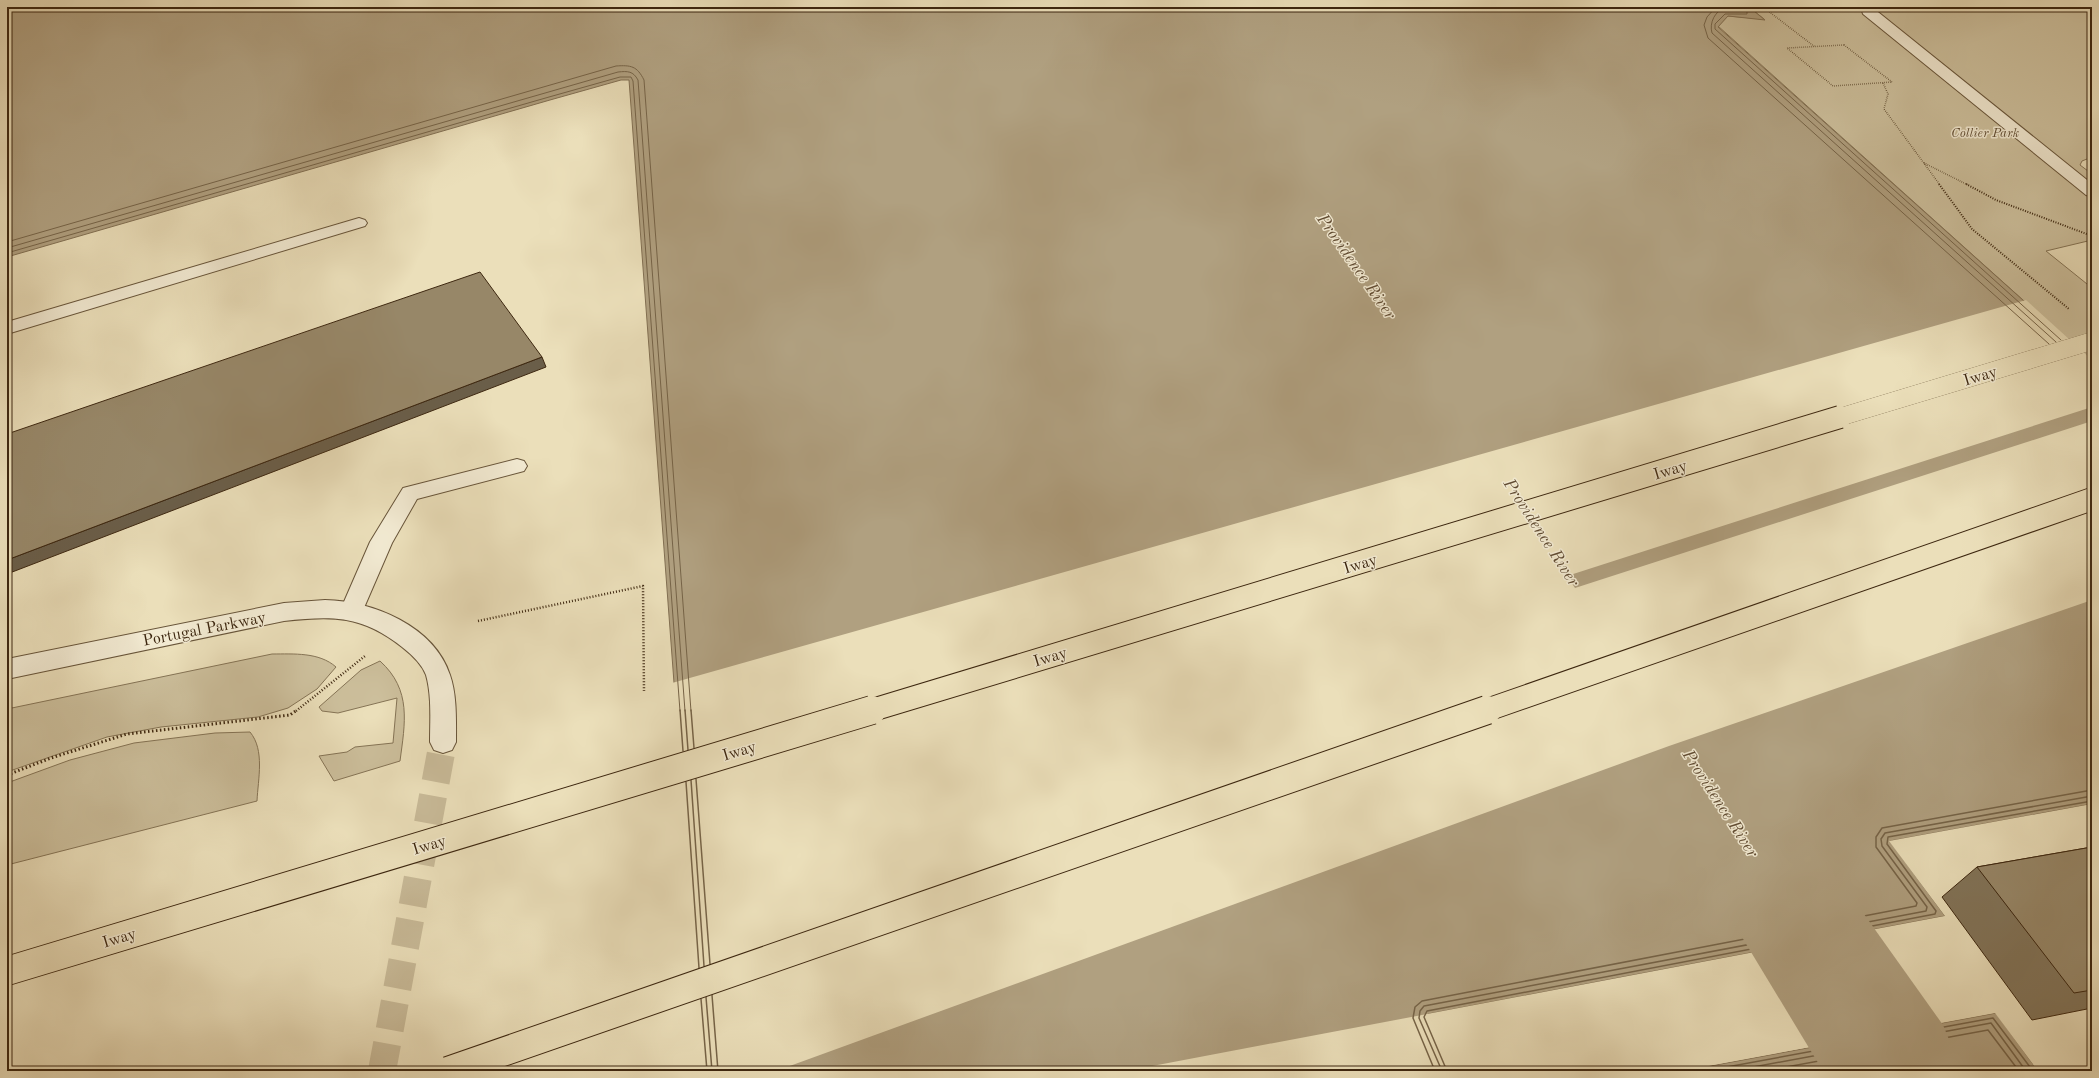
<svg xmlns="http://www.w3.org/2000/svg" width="2099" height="1078" font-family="'Old Standard TT',serif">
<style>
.green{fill:#cdc09d;stroke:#857456}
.water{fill:#b0a080;stroke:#827053}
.pier{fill:#ebdfba}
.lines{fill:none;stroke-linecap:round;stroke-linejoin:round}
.shore-far1{stroke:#766448;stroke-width:1}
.shore{stroke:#766448;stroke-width:1.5}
.river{fill:#b0a080;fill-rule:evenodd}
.tertiary-tunnel{stroke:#c8ba98;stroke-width:28;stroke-dasharray:28 14;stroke-linecap:butt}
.service-casing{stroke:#68553a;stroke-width:2}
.tertiary-casing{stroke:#68553a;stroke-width:2}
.path-far3{stroke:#3d2710;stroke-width:1.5;stroke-dasharray:0.5 1.5;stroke-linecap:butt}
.path-far2{stroke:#3d2710;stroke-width:2;stroke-dasharray:1 1.5;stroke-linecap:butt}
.path-far1{stroke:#3d2710;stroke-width:2.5;stroke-dasharray:1 2;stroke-linecap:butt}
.path{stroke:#3d2710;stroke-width:3;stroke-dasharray:1.5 2.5;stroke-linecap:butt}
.service{fill:#f2ead2;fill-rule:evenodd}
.tertiary{fill:#f2ead2;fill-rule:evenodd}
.motorway-bridge-far2-casing{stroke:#3d2710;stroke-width:18;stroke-linecap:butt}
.motorway-bridge-far1-casing{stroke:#3d2710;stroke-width:24;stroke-linecap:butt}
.motorway-bridge-casing{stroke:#3d2710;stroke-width:30;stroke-linecap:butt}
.motorway-bridge-far2{stroke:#ebdfba;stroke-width:18}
.motorway-bridge-far1{stroke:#ebdfba;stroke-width:22}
.motorway-bridge{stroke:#ebdfba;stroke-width:28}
.wall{fill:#827459;stroke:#3d2710}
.shaded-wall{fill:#6a5e49;stroke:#3d2710}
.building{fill:#978768;stroke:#3d2710}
.labels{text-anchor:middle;stroke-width:3;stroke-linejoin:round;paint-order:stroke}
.far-park-label{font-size:13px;font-style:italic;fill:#614d33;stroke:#f2ead2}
.street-label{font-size:16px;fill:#3d2710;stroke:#f2ead2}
.water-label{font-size:17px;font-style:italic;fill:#604b32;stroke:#f2ead2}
</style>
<rect width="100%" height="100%" fill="#ebdfba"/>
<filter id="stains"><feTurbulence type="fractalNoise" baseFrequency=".005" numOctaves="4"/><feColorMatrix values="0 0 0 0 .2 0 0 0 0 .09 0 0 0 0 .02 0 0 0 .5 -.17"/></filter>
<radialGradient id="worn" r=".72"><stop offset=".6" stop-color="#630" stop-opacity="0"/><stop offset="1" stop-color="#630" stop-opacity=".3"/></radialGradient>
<!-- green -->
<path class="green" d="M1749,7h343v150l-10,4 -2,4 12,9v66l-46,11 46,37v74l-374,-336 10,-10 36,3z
M272,654c22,0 47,-2 64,13l-19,22 -29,19 -30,9 -97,10 -54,10 -100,35v-63z
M380,661c32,29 25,62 20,100l-66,20 -15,-25 28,-4 8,-5 38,-4 4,-45 -59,15 -16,-2 -3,-4 42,-37z
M250,732c15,18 8,47 7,69l-250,64v-82l63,-23 64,-17 81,-10z"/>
<!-- water -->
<path class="water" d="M7,7h1742l16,13 -37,-4 -10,11 374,335v442l-202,37 55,75 -517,98 23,57h-748l-74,-991h-8l-71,20 -543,157z
M1996,1013l42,58h-355z"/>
<!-- pier -->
<path class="pier" d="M2026,300l66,60v47l-525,169 8,12 517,-167v179l-423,146 -893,325h-75l-29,-388z
M2092,804v2l-199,36 54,73 -1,3 -516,98 23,55h-327l819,-155 -56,-75z
M1996,1011l44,60h-2l-43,-58 -314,58 2,-2z"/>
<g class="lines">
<!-- shore-far1 -->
<path class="shore-far1" d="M1716,7l-9,10 -3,8 4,13 341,306
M1742,7c-5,2 -10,0 -16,1 -11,2 -17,15 -14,25l344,309
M1747,7v7h-22l-10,10v5l346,311
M7,242l609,-176c15,-1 21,0 28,14l47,631
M7,248l611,-176c10,-1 15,-1 20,8l47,631
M7,253l542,-156 71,-20h11l2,4 47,630"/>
<!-- shore -->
<path class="shore" d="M680,710l3,41
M685,710l3,40
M691,710l3,38
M696,779l14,185
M691,780l13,186
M686,782l13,186
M712,995l6,76
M706,997l6,74
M701,999l6,72
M1435,1071l-22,-53 2,-11 7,-6 494,-95 1,-3 -41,-56v-10l6,-9 210,-38
M1442,1071l-23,-53 1,-7 4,-5 502,-95 1,-4 -45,-61 -1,-7 4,-6 207,-37
M1447,1071l-23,-54 3,-6 508,-97 1,-3 -49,-67 1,-7 204,-36
M1705,1071l288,-53 40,53
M1732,1071l259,-48 35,48
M1765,1071l223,-41 31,41"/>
<!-- river -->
<path class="river" d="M1742,784l40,15 161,226 19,46h-139l-121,-200 -17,-36 17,-36z"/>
<!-- tertiary-tunnel -->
<path class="tertiary-tunnel" d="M382,1071l61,-329"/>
<defs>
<path id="service" d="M1868,7l5,1 219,176v13l-6,-2 -223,-181 -1,-3z
M359,218l6,2 2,3 -2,3 -358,108v-12z
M517,459l7,2 3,5 -3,5 -107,28 -25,44 -32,74 -8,3 -8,-3 -4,-6 30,-69 33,-54z"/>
<path id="tertiary" d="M325,600c48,1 109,26 125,75 7,20 6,45 6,67l-4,8 -9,3 -9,-3 -4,-8c0,-21 2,-46 -4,-67 -4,-11 -15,-21 -24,-28 -41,-32 -68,-31 -118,-26l-277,58v-20l277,-56z"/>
</defs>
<!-- service casing -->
<use href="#service" class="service-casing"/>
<!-- tertiary casing -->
<use href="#tertiary" class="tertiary-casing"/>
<!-- path-far3 -->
<path class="path-far3" d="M1763,7l52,40
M1844,45l48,37 -59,4 -46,-38z
M1883,83l5,11 -4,15 56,76
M1924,163l44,22"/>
<!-- path-far2 -->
<path class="path-far2" d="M1939,184l33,45 97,80
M1966,184l30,16 96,36"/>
<!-- path-far1 -->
<path class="path-far1" d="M478,621l165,-35 1,105
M296,711l69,-55"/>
<!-- path -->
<path class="path" d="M7,775l44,-17 76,-24 163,-19 7,-5"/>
<!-- service -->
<use href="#service" class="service"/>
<!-- tertiary -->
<use href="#tertiary" class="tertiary"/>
<defs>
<path id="motorway-bridge-far2" d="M1837,418l255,-77"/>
<path id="motorway-bridge-far1" d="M869,711l971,-294
M1484,711l608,-212"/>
<path id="motorway-bridge" d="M7,971l865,-261
M448,1071l1039,-361"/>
</defs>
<!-- motorway-bridge-far2 casing -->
<use href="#motorway-bridge-far2" class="motorway-bridge-far2-casing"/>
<!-- motorway-bridge-far1 casing -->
<use href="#motorway-bridge-far1" class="motorway-bridge-far1-casing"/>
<!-- motorway-bridge casing -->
<use href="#motorway-bridge" class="motorway-bridge-casing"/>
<!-- motorway-bridge-far2 -->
<use href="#motorway-bridge-far2" class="motorway-bridge-far2"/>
<!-- motorway-bridge-far1 -->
<use href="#motorway-bridge-far1" class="motorway-bridge-far1"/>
<!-- motorway-bridge -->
<use href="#motorway-bridge" class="motorway-bridge"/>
</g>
<!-- wall -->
<path class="wall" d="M2092,847v161l-60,12 -90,-123 35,-30z"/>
<!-- shaded-wall -->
<path class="shaded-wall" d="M542,357l4,10 -539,207v-14z"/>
<!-- building -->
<path class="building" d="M480,272l62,85 -535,203v-126z
M2092,847v143l-18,3 -97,-126z"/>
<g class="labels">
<!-- far-park labels -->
<g class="far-park-label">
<text x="1985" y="137">Collier Park</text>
</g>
<!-- street labels -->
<g class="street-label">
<text transform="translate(1980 375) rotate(-17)" y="6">Iway</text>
<text transform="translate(1670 469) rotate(-17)" y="6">Iway</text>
<text transform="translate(1360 563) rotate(-17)" y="6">Iway</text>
<text transform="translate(204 628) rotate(-11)" y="6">Portugal Parkway</text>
<text transform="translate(1050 656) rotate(-17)" y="6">Iway</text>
<text transform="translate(739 750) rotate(-17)" y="6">Iway</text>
<text transform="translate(429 844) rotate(-17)" y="6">Iway</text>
<text transform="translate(119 937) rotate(-17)" y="6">Iway</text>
</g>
<!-- water labels -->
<g class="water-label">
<text transform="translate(1357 266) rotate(55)" y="6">Providence River</text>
<text transform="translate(1542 532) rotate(57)" y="6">Providence River</text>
<text transform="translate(1721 803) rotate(57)" y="6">Providence River</text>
</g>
</g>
<!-- margin -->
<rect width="2099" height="1078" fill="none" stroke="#ebdfba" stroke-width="24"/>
<rect x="8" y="8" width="2083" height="1062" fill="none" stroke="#3d2710" stroke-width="2"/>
<rect x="12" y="12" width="2075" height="1054" fill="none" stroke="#3d2710"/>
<rect width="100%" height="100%" filter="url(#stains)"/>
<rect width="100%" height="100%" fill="url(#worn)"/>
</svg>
